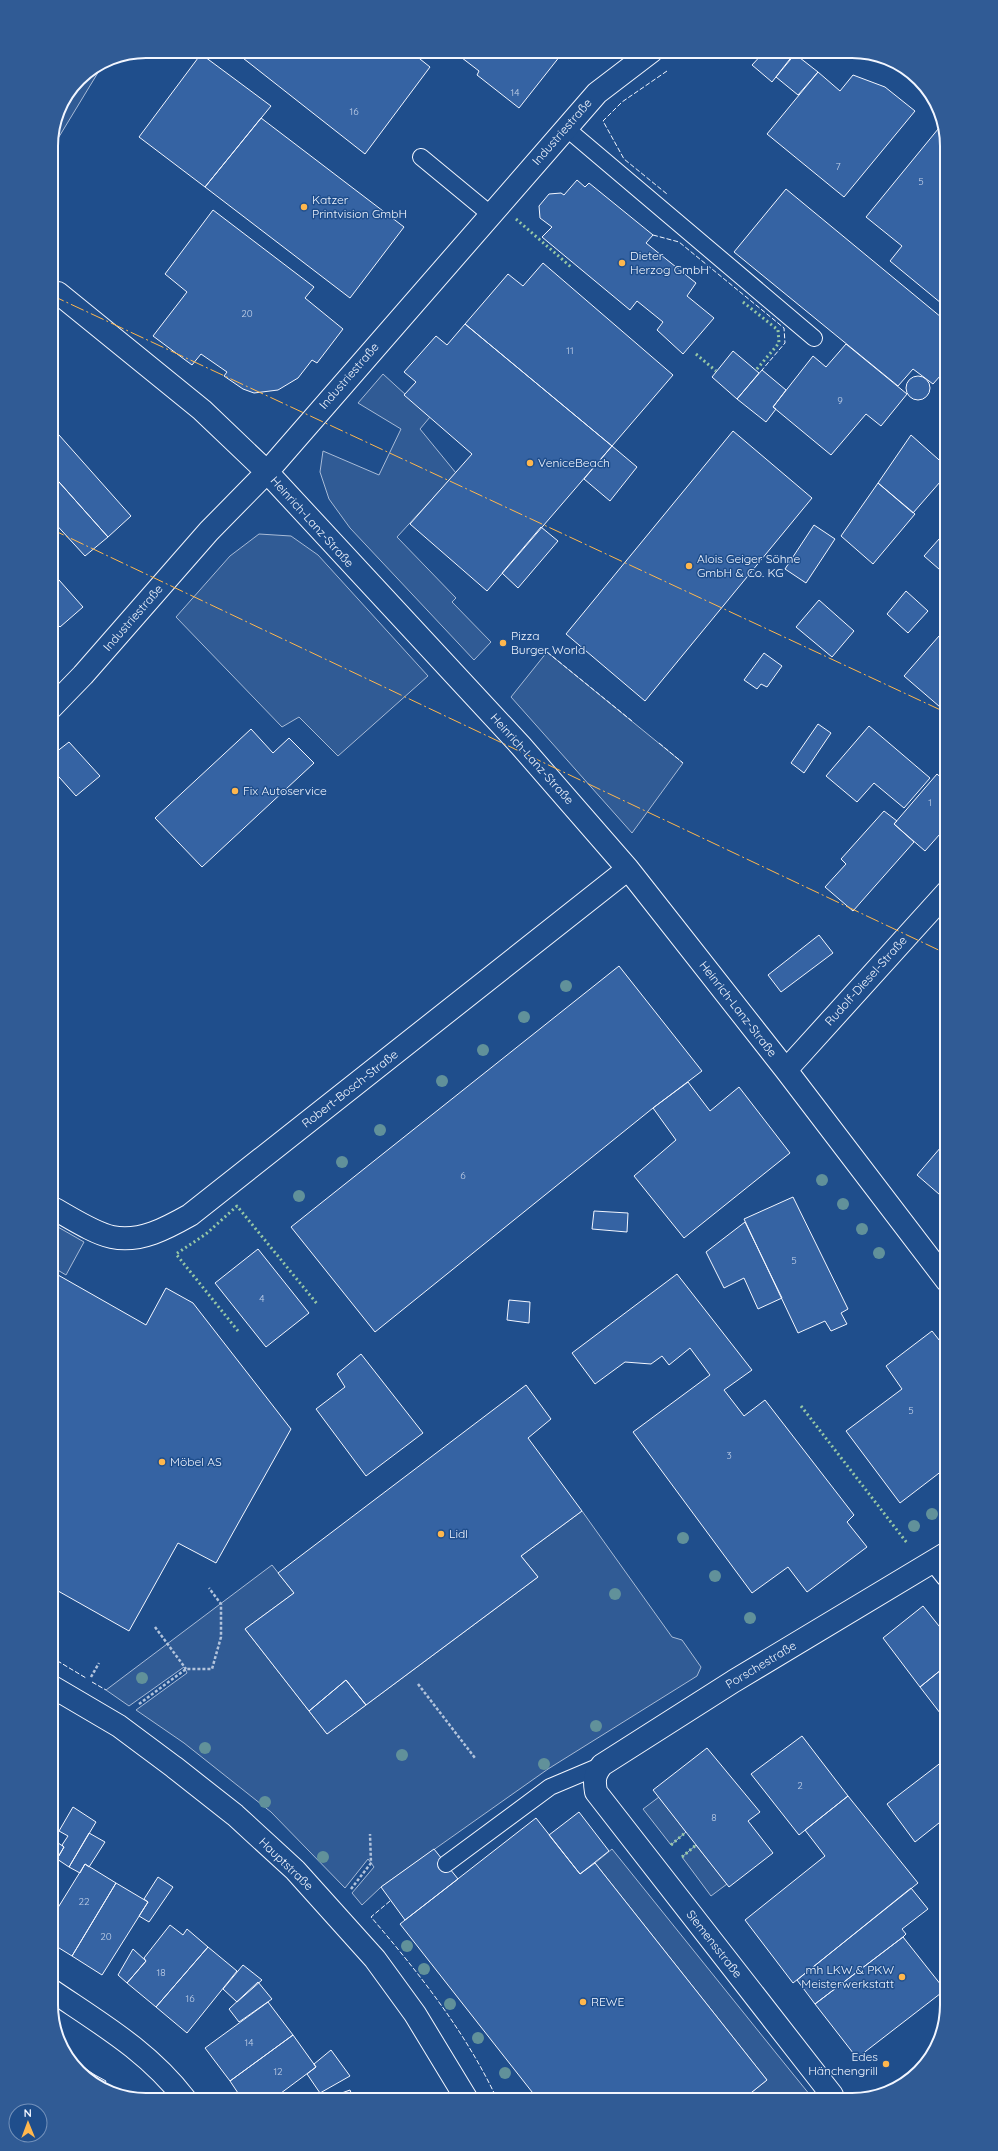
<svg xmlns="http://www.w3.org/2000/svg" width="998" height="2151" font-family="Quicksand,sans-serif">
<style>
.built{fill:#305b95;stroke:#a8bbd7}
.building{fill:#3563a3;stroke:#f2f6ff}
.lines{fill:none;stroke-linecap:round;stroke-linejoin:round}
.lane-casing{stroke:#f2f6ff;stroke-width:18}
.street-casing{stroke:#f2f6ff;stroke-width:24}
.secondary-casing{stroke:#f2f6ff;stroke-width:24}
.path{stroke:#b3c4dc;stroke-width:2.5;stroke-dasharray:3 2;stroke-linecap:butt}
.lane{stroke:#1f4e8c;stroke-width:16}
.street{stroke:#1f4e8c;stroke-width:22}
.secondary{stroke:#1f4e8c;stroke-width:22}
.hedge{stroke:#97c8a6;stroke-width:3;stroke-dasharray:2 3;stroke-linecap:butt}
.fence{stroke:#f2f6ff;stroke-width:1;stroke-dasharray:5 2;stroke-linecap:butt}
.power{stroke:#ffb74d;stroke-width:1;stroke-dasharray:14 3 2 3;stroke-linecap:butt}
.tree{fill:#61919a}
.poi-dot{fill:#ffb74d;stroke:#1f4e8c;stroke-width:1.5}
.labels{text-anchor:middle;stroke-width:3;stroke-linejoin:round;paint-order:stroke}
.number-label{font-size:10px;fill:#c3d1e8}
.street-label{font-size:12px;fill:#f2f6ff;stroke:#1f4e8c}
.poi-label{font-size:12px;fill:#f2f6ff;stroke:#1f4e8c;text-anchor:start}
.rim{fill:none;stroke:#f2f6ff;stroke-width:2}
</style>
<rect width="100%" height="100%" fill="#1f4e8c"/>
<!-- built -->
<path class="built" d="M105,61l-54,89v-10l7,-30 21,-31z
M383,374l47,43 -10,12 36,44 -59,64 59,61 -4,4 39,40 -17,18 -124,-132 -21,-29 -9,-27 3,-21 56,24 22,-46 -43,-26z
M259,534l32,2 27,19 110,121 -90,80 -39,-39 -17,10 -106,-110 54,-61z
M547,652l136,111 -51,70 -121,-136z
M51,1223l33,19 -18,33 -15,-9z
M582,1511l90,126 10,3 19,27 -4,9 -149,93 -167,118 -19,18 -10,-12 22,-26 -6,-8 -23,29 -74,-76 -87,-69 -48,-33 51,-37 -3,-6 -55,39 -23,-16 166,-125 22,28 -49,36 82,105 211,-157 -17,-21z
M659,1797l27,35 -15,13 -28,-36z
M696,1845l31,39 -16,12 -29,-39z
M612,1849l164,204 34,42 -63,1 20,-16 -172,-217z"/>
<!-- building -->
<path class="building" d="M234,51h176l20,16 -65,87z
M453,51h111l-45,57 -42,-33 2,-4z
M765,51h21l7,4 -21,27 -20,-17z
M201,54l70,52 -66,81 -66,-50z
M795,54l23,18 -20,23 -22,-18z
M818,72l22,19 13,-16 32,12 30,24 -71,86 -77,-63z
M261,118l143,109 -54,71 -145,-111z
M943,123l4,23v162l-57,-47 12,-15 -36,-29z
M577,180l8,7 4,-4 64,52 -7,8 50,40 -9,13 27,22 -31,36 -26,-24 6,-8 -26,-21 -7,9 -88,-73 10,-10 -12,-9 -1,-12 10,-12 12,-1 3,2z
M786,189l161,133v46l-14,16 -20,-15 -15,17 -164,-134z
M213,210l101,77 -9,11 38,31 -26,34 -5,-3 -14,18 -20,12 -24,3 -11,-4 -19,-13 3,-4 -26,-18 -9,11 -39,-29 34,-44 -22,-18z
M543,263l130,112 -61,71 -147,-122 43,-50 15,12z
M465,324l147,122 -125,145 -77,-67 62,-70 -68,-59 12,-13 -12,-10 32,-36 11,9z
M846,344l61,50 -26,32 -15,-12 -35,41 -58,-48 40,-51 13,11z
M733,351l26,22 -22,26 -25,-22z
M762,370l24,20 -13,17 3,2 -10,13 -29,-23z
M906 388a12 12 0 1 1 24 0a12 12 0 1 1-24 0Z
M51,426l80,90 -23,21 -57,-64z
M733,431l79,67 -167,203 -79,-67z
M911,435l36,32v7l-34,39 -35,-30z
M612,446l25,21 -27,34 -26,-22z
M51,473l57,64 -23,19 -34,-37z
M878,483l37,31 -42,50 -32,-28z
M814,525l21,14 -29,44 -21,-14z
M541,527l17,14 -40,47 -16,-15z
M947,530v46l-23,-20z
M51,571l32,36 -23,20 -9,-9z
M906,591l22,20 -20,22 -21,-19z
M819,600l35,31 -22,26 -36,-30z
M939,636l8,7v70l-43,-37z
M764,653l18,13 -15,21 -6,-3 -4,5 -13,-9z
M818,724l13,9 -27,40 -13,-10z
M869,726l61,52 -26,30 -30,-25 -17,19 -31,-26z
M251,729l22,24 16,-15 25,25 -112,104 -47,-49z
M69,742l31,34 -24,20 -25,-28v-12z
M937,774l10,9v43l-22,25 -31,-27z
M884,811l13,10 -3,3 20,18 -61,69 -28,-24 21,-23 -5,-5z
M51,935l7,8 -7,6z
M819,935l14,18 -52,39 -13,-17z
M619,966l83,105 -49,37 -278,224 -84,-105z
M688,1082l22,29 29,-24 51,66 -106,85 -50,-62 42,-36 -23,-32z
M947,1140v61l-30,-26z
M793,1197l55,112 -7,4 6,11 -16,7 -6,-10 -27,12 -54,-114z
M594,1211l34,2 -1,19 -35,-3z
M745,1222l37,76 -24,11 -14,-31 -20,10 -18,-36z
M258,1249l51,64 -43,34 -51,-64z
M51,1271l95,54 20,-37 27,15 98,126 -75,134 -38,-20 -49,88 -78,-44z
M677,1274l75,96 -28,20 20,26 21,-16 89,115 -7,7 20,25 -60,45 -19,-25 -36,26 -119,-161 77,-57 -20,-27 -21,17 -7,-9 -11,8 -26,-2 -30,22 -23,-31z
M509,1300l21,2 -1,21 -22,-3z
M932,1331l15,19v117l-47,36 -54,-72 56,-42 -16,-23z
M361,1354l62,79 -57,43 -50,-67 29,-22 -8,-13z
M526,1385l25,34 -23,19 54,73 -61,45 17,21 -172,128 -20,-25 -37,31 -64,-82 49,-36 -16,-20z
M923,1606l24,30v29l-27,22 -37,-49z
M947,1665v57l-27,-35z
M346,1680l20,25 -39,29 -18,-23z
M802,1736l46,60 -49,39 -48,-61z
M707,1748l53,64 -12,9 25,32 -44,34 -76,-97z
M947,1758v65l-3,-4 -29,23 -28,-38z
M848,1796l70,87 -125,100 -48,-63 80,-64 -20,-26z
M73,1807l23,15 -27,45 -12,-8 7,-12 -2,-2 6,-9 -9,-5z
M579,1812l30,39 -29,23 -31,-39z
M536,1818l44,56 15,-11 172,217 -20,16 -211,1 -136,-173z
M89,1833l16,9 -16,25 -4,-3 -5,9 -11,-6z
M51,1838l13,9 -13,22z
M434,1849l24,30 -53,41 -24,-33z
M85,1864l31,19 -44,73 -21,-13v-24z
M158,1877l15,10 -24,35 -10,-6 9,-14 -4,-3z
M116,1883l32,19 -46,73 -30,-19z
M911,1888l17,21 -26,20 4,5 -3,3 -88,67 -18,-24z
M170,1925l13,10 4,-6 21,18 -52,60 -29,-24 19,-22 -2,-3z
M903,1937l42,53 -88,68 -42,-54z
M208,1947l29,24 -50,62 -31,-26z
M133,1949l13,12 -19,22 -9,-8z
M243,1965l19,15 -25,22 -14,-13z
M258,1982l14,17 -33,23 -10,-13z
M268,2002l25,33 -63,46 -25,-33z
M293,2035l23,32 -43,32h-31l-12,-18z
M331,2050l19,26 -30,17 -13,-19 9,-7 -2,-3z
M75,2062l20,13 -4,6 -3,-1z
M95,2075l11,6 -2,5 -13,-5z
M350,2090l3,8 -28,1z"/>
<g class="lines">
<defs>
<path id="lane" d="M566,128l248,210
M421,157l69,57
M446,1864l104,-77 52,-22"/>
<path id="street" d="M58,293l144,117 65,62 254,274 107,123 158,201 161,211
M51,708l32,-33 126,-144 58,-59 330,-379 55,-42
M786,1070l161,-178
M51,1207c17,9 42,26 61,30 28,6 55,-9 78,-22l438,-346
M935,1561l12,15
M51,1990c50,34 97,61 134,109
M832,2095l-236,-303c-2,-12 -2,-17 6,-27l132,-84 213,-128"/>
<path id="secondary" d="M51,1686l68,40 55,41 61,48 60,55 80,89 40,55 51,84"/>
</defs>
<!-- lane casing -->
<use href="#lane" class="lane-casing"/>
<!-- street casing -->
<use href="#street" class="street-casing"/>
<!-- secondary casing -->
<use href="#secondary" class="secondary-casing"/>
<!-- path -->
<path class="path" d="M155,1627l31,42
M91,1677l8,-14
M418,1684l57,74
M139,1704l47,-35h26l9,-32v-33l-12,-16
M351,1889l20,-26 -1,-29"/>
<!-- lane -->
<use href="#lane" class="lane"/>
<!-- street -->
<use href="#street" class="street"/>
<!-- secondary -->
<use href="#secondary" class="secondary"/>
<!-- hedge -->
<path class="hedge" d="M516,219l55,48
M743,302l35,28 1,13 -23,27
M696,354l20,17
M238,1331l-62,-77 30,-20 31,-28 81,99
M801,1406l106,137
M671,1845l15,-13
M682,1857l14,-12"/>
<!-- fence -->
<path class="fence" d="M667,71l-45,31 -19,19 21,38 43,35
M653,235l26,7 105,86 1,15 -23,27
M547,652l85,69
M659,743l24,20
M51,1657l35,21
M92,1682l14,8
M390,1901l-19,16c47,55 94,114 125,180"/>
<!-- power -->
<path class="power" d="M51,295l896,418
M51,529l896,425"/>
</g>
<!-- trees -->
<g class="tree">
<circle cx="566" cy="986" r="6"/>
<circle cx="524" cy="1017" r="6"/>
<circle cx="483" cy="1050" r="6"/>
<circle cx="442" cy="1081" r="6"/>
<circle cx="380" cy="1130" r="6"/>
<circle cx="342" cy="1162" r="6"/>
<circle cx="822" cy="1180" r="6"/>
<circle cx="299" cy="1196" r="6"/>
<circle cx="843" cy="1204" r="6"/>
<circle cx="862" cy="1229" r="6"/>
<circle cx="879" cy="1253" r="6"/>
<circle cx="932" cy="1514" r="6"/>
<circle cx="914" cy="1526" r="6"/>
<circle cx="683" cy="1538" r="6"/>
<circle cx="715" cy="1576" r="6"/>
<circle cx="615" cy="1594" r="6"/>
<circle cx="750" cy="1618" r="6"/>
<circle cx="142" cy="1678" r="6"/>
<circle cx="596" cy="1726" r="6"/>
<circle cx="205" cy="1748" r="6"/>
<circle cx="402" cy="1755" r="6"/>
<circle cx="544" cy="1764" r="6"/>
<circle cx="265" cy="1802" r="6"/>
<circle cx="323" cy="1857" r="6"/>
<circle cx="407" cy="1946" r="6"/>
<circle cx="424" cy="1969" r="6"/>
<circle cx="450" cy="2004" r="6"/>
<circle cx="478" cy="2038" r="6"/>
<circle cx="505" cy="2073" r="6"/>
</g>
<!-- markers -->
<g class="poi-dot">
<circle cx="304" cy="207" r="4"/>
<circle cx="622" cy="263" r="4"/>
<circle cx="530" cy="463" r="4"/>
<circle cx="689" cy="566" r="4"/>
<circle cx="503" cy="643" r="4"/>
<circle cx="235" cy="791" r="4"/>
<circle cx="162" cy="1462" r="4"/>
<circle cx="441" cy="1534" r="4"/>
<circle cx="902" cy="1977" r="4"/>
<circle cx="583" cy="2002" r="4"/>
<circle cx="886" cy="2064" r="4"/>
</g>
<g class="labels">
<!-- number labels -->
<g class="number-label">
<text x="515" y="96">14</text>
<text x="354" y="115">16</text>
<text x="838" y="170">7</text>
<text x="921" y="185">5</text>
<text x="247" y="317">20</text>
<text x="570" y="354">11</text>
<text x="840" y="404">9</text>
<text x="930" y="806">1</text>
<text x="463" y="1179">6</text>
<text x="794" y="1264">5</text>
<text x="262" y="1302">4</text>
<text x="911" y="1414">5</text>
<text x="729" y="1459">3</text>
<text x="800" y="1789">2</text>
<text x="714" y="1821">8</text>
<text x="84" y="1905">22</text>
<text x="106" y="1940">20</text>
<text x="161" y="1976">18</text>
<text x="190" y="2002">16</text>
<text x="249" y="2046">14</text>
<text x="278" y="2075">12</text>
</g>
<!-- street labels -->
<g class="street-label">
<text transform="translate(562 132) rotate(-49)" y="4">Industriestraße</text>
<text transform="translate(349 376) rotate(-49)" y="4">Industriestraße</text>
<text transform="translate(312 522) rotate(48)" y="4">Heinrich-Lanz-Straße</text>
<text transform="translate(133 618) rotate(-49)" y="4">Industriestraße</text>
<text transform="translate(532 759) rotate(48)" y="4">Heinrich-Lanz-Straße</text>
<text transform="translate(866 981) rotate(-48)" y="4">Rudolf-Diesel-Straße</text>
<text transform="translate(738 1009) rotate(52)" y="4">Heinrich-Lanz-Straße</text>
<text transform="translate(350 1089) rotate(-38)" y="4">Robert-Bosch-Straße</text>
<text transform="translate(761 1665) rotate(-31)" y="4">Porschestraße</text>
<text transform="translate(286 1864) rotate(44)" y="4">Hauptstraße</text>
<text transform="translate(714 1944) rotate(52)" y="4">Siemensstraße</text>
</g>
<!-- poi labels -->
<g class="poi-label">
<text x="312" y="204">Katzer<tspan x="312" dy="14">Printvision GmbH</tspan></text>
<text x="630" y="260">Dieter<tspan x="630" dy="14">Herzog GmbH</tspan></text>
<text x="538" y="467">VeniceBeach</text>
<text x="697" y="563">Alois Geiger Söhne<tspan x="697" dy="14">GmbH &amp; Co. KG</tspan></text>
<text x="511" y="640">Pizza<tspan x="511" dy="14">Burger World</tspan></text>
<text x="243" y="795">Fix Autoservice</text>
<text x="170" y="1466">Möbel AS</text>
<text x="449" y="1538">Lidl</text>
<text x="894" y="1974" text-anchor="end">mh LKW &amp; PKW<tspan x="894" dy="14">Meisterwerkstatt</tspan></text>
<text x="591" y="2006">REWE</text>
<text x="878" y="2061" text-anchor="end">Edes<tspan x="878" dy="14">Hänchengrill</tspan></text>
</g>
</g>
<!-- crop -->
<path d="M0 0H998V2151H0ZM146 58H852A88 88 0 0 1 940 146V2005A88 88 0 0 1 852 2093H146A88 88 0 0 1 58 2005V146A88 88 0 0 1 146 58Z" fill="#305b95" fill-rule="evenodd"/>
<path class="rim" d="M146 58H852A88 88 0 0 1 940 146V2005A88 88 0 0 1 852 2093H146A88 88 0 0 1 58 2005V146A88 88 0 0 1 146 58Z"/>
<!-- north arrow -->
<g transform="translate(28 2123) rotate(359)"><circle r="19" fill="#1f4e8c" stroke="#7391ba"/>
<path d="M0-3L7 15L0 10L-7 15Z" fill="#ffb74d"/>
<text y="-6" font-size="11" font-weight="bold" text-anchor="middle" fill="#f2f6ff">N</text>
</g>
</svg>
